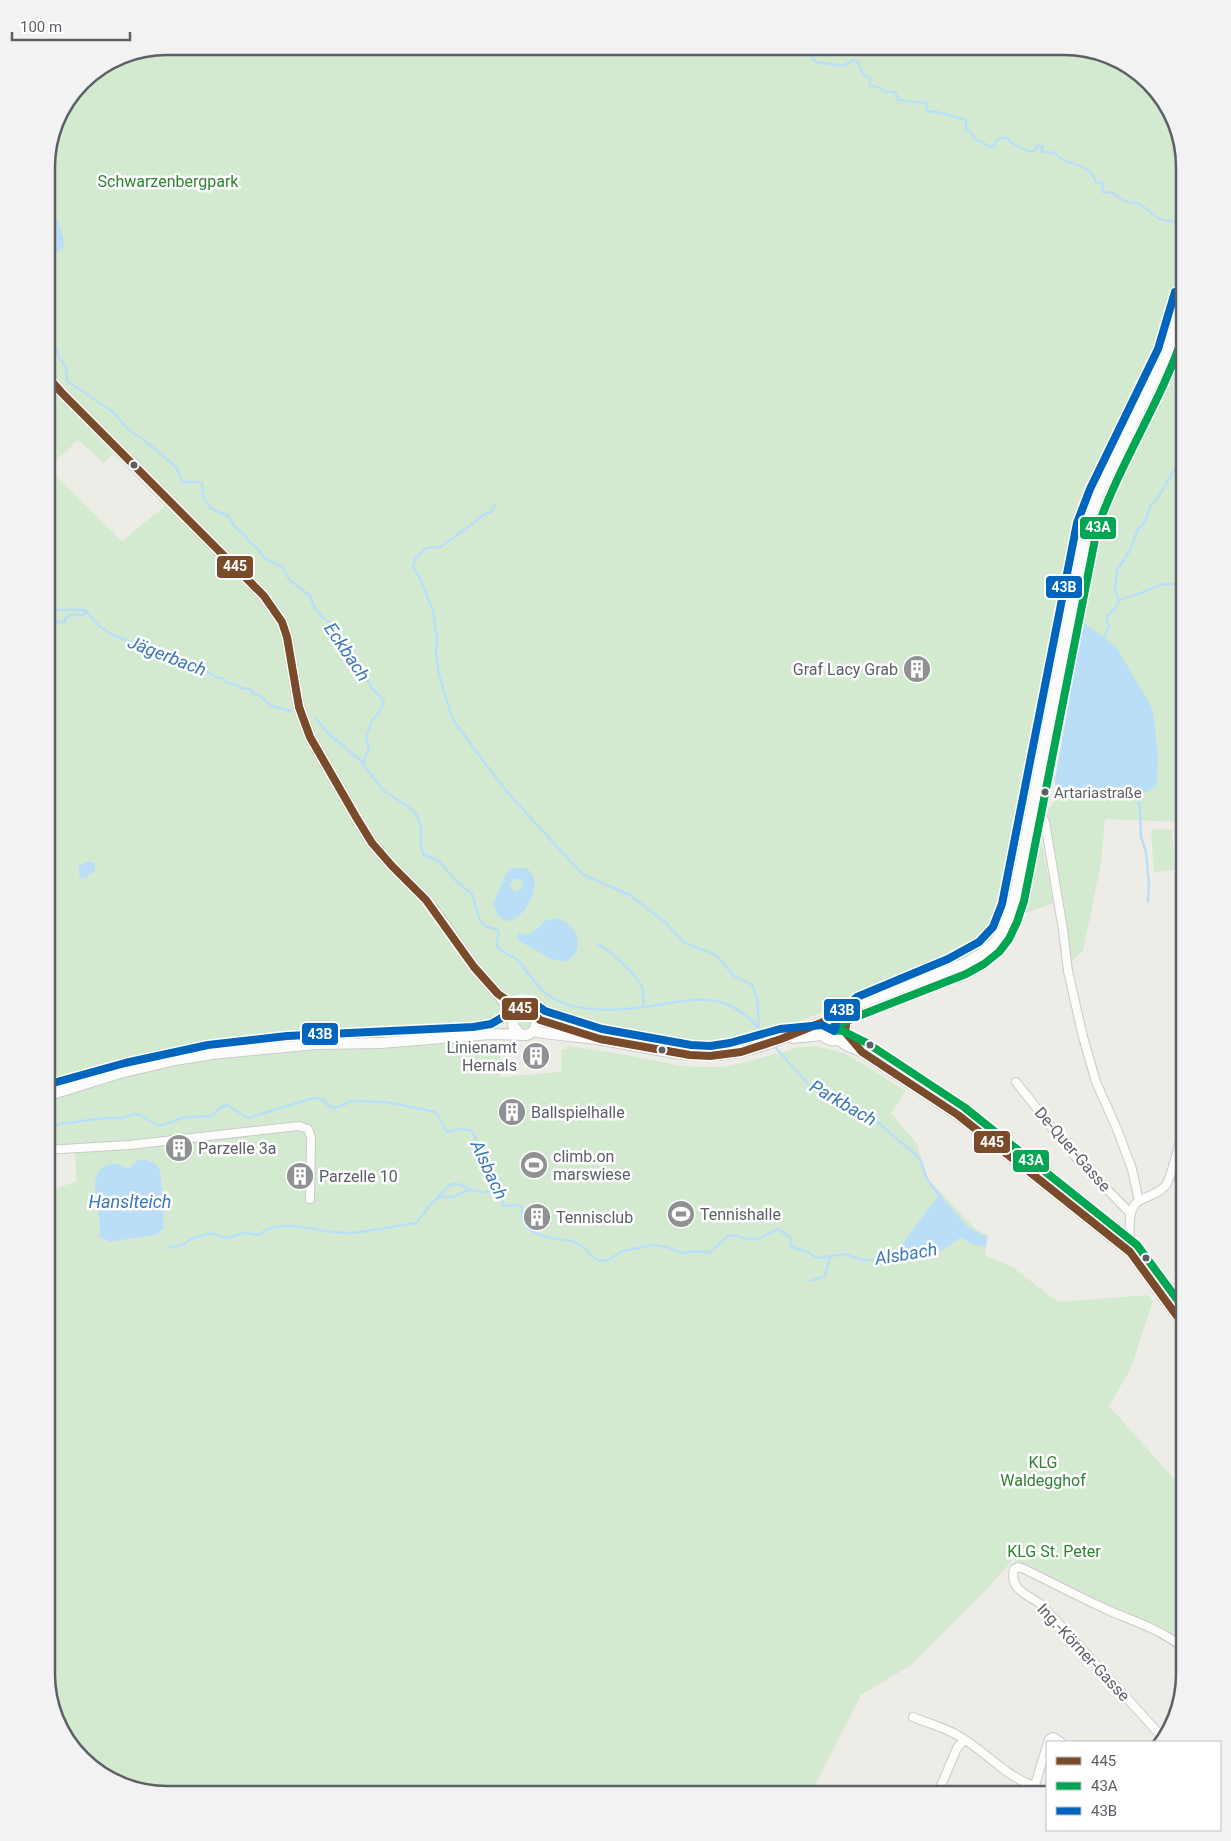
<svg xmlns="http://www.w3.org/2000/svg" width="1231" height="1841" font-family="Roboto,sans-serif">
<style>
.green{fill:#d3ead0;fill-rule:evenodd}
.water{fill:#badef8;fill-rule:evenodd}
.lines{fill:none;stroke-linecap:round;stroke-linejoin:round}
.stream{stroke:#badef8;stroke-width:2.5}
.street-casing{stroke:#c9c9c8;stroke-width:10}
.secondary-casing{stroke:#c9cac9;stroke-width:12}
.street{stroke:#fcfcfb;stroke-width:8}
.secondary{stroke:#fcfcfb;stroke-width:10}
.bus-1-casing{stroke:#fff;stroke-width:11}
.bus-2-casing{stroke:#fff;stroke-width:11}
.bus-3-casing{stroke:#fff;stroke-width:11}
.bus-1{stroke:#7a4b2a;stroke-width:8}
.bus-2{stroke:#00a651;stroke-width:8}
.bus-3{stroke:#0065bd;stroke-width:8}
.bus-dot{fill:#5c6066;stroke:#fff;stroke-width:2}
.labels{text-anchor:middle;stroke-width:5;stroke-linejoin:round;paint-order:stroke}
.bus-label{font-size:15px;fill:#5c6066;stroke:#fff;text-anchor:start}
.park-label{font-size:16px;fill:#2d8430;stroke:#fff}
.poi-label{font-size:16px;fill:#5c6066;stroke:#fff;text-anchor:start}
.street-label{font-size:16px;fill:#5c6066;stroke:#fff}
.water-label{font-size:18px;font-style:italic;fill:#3878bb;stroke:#fff}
.rim{fill:none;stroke:#5c6066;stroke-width:2.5}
.line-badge{stroke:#fff;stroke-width:2}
.badge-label{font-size:14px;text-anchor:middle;font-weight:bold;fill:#fff}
</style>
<rect width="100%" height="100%" fill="#edece7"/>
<!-- green -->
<path class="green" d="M167,46h905l53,17 44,44 16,60v104l-14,49 -8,23 -73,152 -10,30 -75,377c-8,26 -20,45 -46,56l-197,78c-19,7 -39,11 -60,11 -19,0 -38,-5 -57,-8 -45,-9 -91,-18 -129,-45l-12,14 -1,12 -2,6 -8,3 -28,3 2,15h33v30l61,-5 1,-23h5v-3l42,6 74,14 21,1h17l21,-4 58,-16 17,-1 29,8 60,37 -15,22 26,31 11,35 49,51 11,6 -3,19 26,11 47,36 90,-7 5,6 -22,67 -22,38 76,85v152l-25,-17 -59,-23 -88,-44c-7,10 -16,17 -23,27l-80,80 -49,29 -51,100h-651l-59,-20 -38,-41 -16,-60v-482l31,-11 -3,-37 -28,2v-987l10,-38 26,-40 39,-26zM78,440l26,23 9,-9 52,52 -43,35 -66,-65 -5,-2 -2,-7zM88,861h4l3,10 -9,6 -5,1 -2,-3v-9zM123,1167l38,7 3,51 -3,7 -3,2 -49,8 -4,-2 -5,-6c2,-6 -1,-9 -1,-16 0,-16 -10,-35 3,-49z
M1185,312v12l-8,23 -77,162 -6,19 -48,246h-2l2,-19 45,-227c27,-74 74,-140 94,-216z
M1185,342v519l-7,-39 -73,-3 -4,43 -18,89 -11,10 -25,-149 10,-15 -2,-17 43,-243 5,-18z
M1172,829l3,41 -21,2 -3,-42z
M1039,830l15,73 -31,11z
M519 1022a6 6 0 1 1 12 0a6 6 0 1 1-12 0Z
M826 1029a7 7 0 1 1 14 0a7 7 0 1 1-14 0Z"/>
<!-- water -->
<path class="water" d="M46,210l9,6 3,5 6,19 -1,8c-5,4 -9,7 -17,7z
M1083,622l33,25 35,59 3,12 4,37 -1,30 -9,7 -56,7 -35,-2 -2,-17z
M88,861l7,2v8l-9,6 -5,1 -2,-3v-9z
M515,867c3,0 9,1 12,2 19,11 -2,54 -22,52l-7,-5 -5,-12 11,-26 5,-8zM515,879h5l3,3 -1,5 -5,5 -3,-1 -5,-6z
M554,918c24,3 35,36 9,44l-12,-3 -32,-18 -2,-5 2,-3 9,2 10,-7 6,-7z
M145,1159l12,6 4,9 3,54 -6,6 -5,1 -44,7 -10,-6c6,-23 -22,-69 18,-73l6,4 7,1 7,-8z
M940,1195l28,32 19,10 -1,9 -13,-1 -12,-8 -18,13 -34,7 -7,-2 -5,-5c16,-18 27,-38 43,-55z"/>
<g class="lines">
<!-- stream -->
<path class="stream" d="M794,46l17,8 4,8 28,4 10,-6 5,2 5,12 7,4v7l10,3 6,4h9l3,8 28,3 2,8 9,1 29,8v10l4,1 5,8 18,9 3,-7 4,-3h7c6,7 18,13 27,14l4,-6h4v6l13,1c14,17 32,5 41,29l7,1 -1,9c17,-1 14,7 25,10 4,1 9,0 12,2 16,9 14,17 35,17l7,10
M767,49l3,-3
M1185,243l-4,-12 4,-17
M46,329l3,-8 -3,-7
M46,336l10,11 3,11 7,8 1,15 46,31 17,19 14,9 32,27 6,14c7,3 14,-1 20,3l1,12 7,12 18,8 7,11 11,9 3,6 7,5 8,11 19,9 6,12 21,17 4,10 7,10 13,10 15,34 14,11 8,16 13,14 -2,7 -11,14 -5,17 3,10 -6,13 1,4 21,26 23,14 8,8 5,13v20l3,8 15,6 17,20 16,13 8,27 5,5 13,4c2,5 -2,10 -1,15 2,8 18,11 24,18 8,12 18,26 30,34 27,18 77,13 108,8 23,-4 45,-9 67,-1 19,7 31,22 43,36
M1185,426c-5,-6 -3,-8 0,-15
M496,503l-5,9 -6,2 -40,30 -5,3 -14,1 -11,11 -2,8 7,11 13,33 4,27 -1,13 3,23 13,44 29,40 27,35 74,81 48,21 36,28 17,19 33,13 18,21 18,9 5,12 2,31
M1119,601c6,-4 12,-5 19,-7 23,-8 20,-14 47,-7
M46,602l7,8h30l3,1 13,15 14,9 23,9 32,10 28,14 12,4 10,6h5l4,5c9,1 16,7 23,6l3,4 9,4 9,9 20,5
M46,616h5c4,4 7,7 14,6v-4l7,-3h11l3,-3
M46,632l13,-10
M1103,639l6,-12 -3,-9 11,-12 2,-5 -4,-10 2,-21 13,-20 8,-21 7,-7 6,-17 8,-9 18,-31 8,-7
M316,719l14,16 32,27
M1136,792l4,15 1,30 5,15 3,33 -1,17
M598,945c12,5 42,32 45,45 1,5 0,12 0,17
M773,1045l37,41 13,9 45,19 48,41 4,5 7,19 14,19
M46,1130l14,-6 44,-6h18l12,-4 6,1 18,10h5l22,-8 26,-1 9,-8 7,-3 21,13 65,-20 9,1 9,9 7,-1 14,-6 34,1 50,10 11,20 14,-3 10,1 4,7 29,69 15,-1 3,3 1,12 5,9 14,7 33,6 8,5 8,9 9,5 8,-1 15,-9 31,-6 13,2 15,6 14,-2 13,2 19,-17 8,-1 10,4h12l20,-10 12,8 2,10 15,5 10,6 28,-4 17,6h28l13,-7
M1172,1178l8,7v4l-3,5
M437,1198c13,-12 11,-20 32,-9
M168,1248l16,-4 7,-5 20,-6 16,5 17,-5 15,2c22,-20 65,0 91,-2 23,-2 44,-7 66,-10 13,-13 15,-30 38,-26 16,-8 11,-9 30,-4l2,-2 13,2
M810,1281l15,-5 5,-19"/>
<defs>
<path id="street" d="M1032,804l8,8 5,10 18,108 5,41 15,66 13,45 21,47 15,40 7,32
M1016,1082l57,72 58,60
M46,1150l83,-5 170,-19 9,3 3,9 -1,61
M1130,1252c1,-14 -5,-43 9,-51 8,-5 20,-7 27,-16 6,-9 15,-49 19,-62
M913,1717c14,6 30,10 44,18 25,13 51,44 78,51
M1164,1739l-122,-134c-13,-10 -33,-14 -28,-36l4,-2 6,2c29,14 57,29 86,42 28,12 50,18 75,38
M937,1795l20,-47 7,-8
M1032,1795l17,-56 4,-2 8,5"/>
<path id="secondary" d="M46,374l16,19 202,203 18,26 5,15 12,70 11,30 46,80 16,26 20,23 34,34 14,18 34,49 24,27 16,21
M835,1016l19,-10 112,-43 16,-10 13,-11 9,-13 10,-30 73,-373 12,-33 68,-140 18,-58
M536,1018l44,15
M534,1031c22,5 45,5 68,9 43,6 87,21 131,13 32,-5 60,-20 90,-31l8,-6c13,0 18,10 12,21 -8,6 -14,4 -21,-2l1,-13
M792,1038l30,-3
M839,1040l9,6 14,6 96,63 172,137 55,75
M46,1096l74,-23 55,-13 37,-6 104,-10 64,-1 111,-9 36,1 7,-4 3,-10 -3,-7 -4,-3 -8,-1 -8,5 -1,11 6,7"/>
</defs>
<!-- street casing -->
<use href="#street" class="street-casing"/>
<!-- secondary casing -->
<use href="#secondary" class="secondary-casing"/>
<!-- street -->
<use href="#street" class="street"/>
<!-- secondary -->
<use href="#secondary" class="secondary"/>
<defs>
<path id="bus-1" d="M46,375l16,18 202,203 18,26 5,15 12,70 11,30 46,80 16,26 20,23 34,34 48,67 24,27 24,16 8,1 10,9 60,19 90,16 20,1 31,-4 40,-13 42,-17 5,-5h11l7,8 -1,7 17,20 96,63 172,137 55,75"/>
<path id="bus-2" d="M1185,1310l-48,-65 -173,-138 -97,-64 -24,-12 -10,-1 -2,-2 25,-11 110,-43 18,-10 15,-12 10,-13 8,-17 7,-21 73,-372c24,-69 66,-130 88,-199"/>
<path id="bus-3" d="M46,1085l79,-22 83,-18 79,-9 186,-9 18,-3 12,-7 4,-9 10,-6 4,-2 10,1 14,10 57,18 89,16 19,1 20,-3 50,-14 42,-4 12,6 2,-4 -1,-7 5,-8 17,-15 91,-38 31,-17 14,-15 9,-23 75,-381 13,-34 68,-140 17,-57"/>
</defs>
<!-- bus-1 casing -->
<use href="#bus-1" class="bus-1-casing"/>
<!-- bus-2 casing -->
<use href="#bus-2" class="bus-2-casing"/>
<!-- bus-3 casing -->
<use href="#bus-3" class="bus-3-casing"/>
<!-- bus-1 -->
<use href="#bus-1" class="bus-1"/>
<!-- bus-2 -->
<use href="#bus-2" class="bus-2"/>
<!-- bus-3 -->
<use href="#bus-3" class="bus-3"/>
</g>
<!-- icons -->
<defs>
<symbol id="building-disc" viewBox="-11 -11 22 22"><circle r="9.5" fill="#8f9193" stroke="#fff"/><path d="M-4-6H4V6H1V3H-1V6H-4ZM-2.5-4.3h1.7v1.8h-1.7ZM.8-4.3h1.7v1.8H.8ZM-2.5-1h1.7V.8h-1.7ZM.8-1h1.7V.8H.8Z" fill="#fff"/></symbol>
<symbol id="stadium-disc" viewBox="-11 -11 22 22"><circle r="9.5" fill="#8f9193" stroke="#fff"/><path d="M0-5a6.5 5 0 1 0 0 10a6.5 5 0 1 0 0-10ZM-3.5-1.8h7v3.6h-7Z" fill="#fff"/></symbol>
</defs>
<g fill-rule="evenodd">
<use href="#building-disc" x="901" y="653" width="32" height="32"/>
<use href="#building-disc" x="520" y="1040" width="32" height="32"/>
<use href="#building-disc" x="496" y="1096" width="32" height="32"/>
<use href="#building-disc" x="163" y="1132" width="32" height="32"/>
<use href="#stadium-disc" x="518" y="1149" width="32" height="32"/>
<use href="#building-disc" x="284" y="1160" width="32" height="32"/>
<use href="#stadium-disc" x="665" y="1198" width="32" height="32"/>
<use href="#building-disc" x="521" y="1201" width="32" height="32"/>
</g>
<!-- markers -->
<g class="bus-dot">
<circle cx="134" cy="465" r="4.5"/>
<circle cx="1045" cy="792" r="4.5"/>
<circle cx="870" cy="1045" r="4.5"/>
<circle cx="662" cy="1050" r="4.5"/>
<circle cx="1146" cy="1258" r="4.5"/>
</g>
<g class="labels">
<!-- bus labels -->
<g class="bus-label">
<text x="1054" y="798">Artariastraße</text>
</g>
<!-- park labels -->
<g class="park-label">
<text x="168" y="187">Schwarzenbergpark</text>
<text x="1043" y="1468">KLG<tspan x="1043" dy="18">Waldegghof</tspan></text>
<text x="1054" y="1557">KLG St. Peter</text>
</g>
<!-- poi labels -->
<g class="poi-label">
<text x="898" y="675" text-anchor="end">Graf Lacy Grab</text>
<text x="517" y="1053" text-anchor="end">Linienamt<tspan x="517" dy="18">Hernals</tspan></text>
<text x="531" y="1118">Ballspielhalle</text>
<text x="198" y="1154">Parzelle 3a</text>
<text x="553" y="1162">climb.on<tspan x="553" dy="18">marswiese</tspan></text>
<text x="319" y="1182">Parzelle 10</text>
<text x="700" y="1220">Tennishalle</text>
<text x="556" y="1223">Tennisclub</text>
</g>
<!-- street labels -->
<g class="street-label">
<text transform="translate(1073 1149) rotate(49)" y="6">De-Quer-Gasse</text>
<text transform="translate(1084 1652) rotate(47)" y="6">Ing.-Körner-Gasse</text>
</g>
<!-- water labels -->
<g class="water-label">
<text transform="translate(347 652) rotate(56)" y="6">Eckbach</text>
<text transform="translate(167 656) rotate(21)" y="6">Jägerbach</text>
<text transform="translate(843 1103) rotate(30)" y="6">Parkbach</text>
<text transform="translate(489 1170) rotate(65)" y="6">Alsbach</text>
<text x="130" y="1208">Hanslteich</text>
<text transform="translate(906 1254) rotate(-9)" y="6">Alsbach</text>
</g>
</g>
<!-- crop -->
<path d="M0 0H1231V1841H0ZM167 55H1064A112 112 0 0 1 1176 167V1674A112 112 0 0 1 1064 1786H167A112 112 0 0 1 55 1674V167A112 112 0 0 1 167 55Z" fill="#f2f2f3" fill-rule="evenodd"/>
<path class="rim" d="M167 55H1064A112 112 0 0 1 1176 167V1674A112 112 0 0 1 1064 1786H167A112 112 0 0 1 55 1674V167A112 112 0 0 1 167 55Z"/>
<g class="line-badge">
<rect x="1079" y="516" width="38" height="24" rx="5" fill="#00a651"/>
<rect x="216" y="555" width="38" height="24" rx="5" fill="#7a4b2a"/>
<rect x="1045" y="575" width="38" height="24" rx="5" fill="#0065bd"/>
<rect x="501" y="997" width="38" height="24" rx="5" fill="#7a4b2a"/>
<rect x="823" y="998" width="38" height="24" rx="5" fill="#0065bd"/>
<rect x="301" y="1022" width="38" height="24" rx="5" fill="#0065bd"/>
<rect x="973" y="1130" width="38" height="24" rx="5" fill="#7a4b2a"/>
<rect x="1012" y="1149" width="38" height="24" rx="5" fill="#00a651"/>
</g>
<g class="badge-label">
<text x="1098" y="532">43A</text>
<text x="235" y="571">445</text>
<text x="1064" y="592">43B</text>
<text x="520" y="1013">445</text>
<text x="842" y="1015">43B</text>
<text x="320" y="1039">43B</text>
<text x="992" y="1147">445</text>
<text x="1031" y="1165">43A</text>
</g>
<!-- legend -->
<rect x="1046" y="1741" width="175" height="90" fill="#ffffff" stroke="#bebfc2"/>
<rect x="1056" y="1757" width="25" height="8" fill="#7a4b2a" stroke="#bebfc2"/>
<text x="1091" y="1766" font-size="15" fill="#5c6066">445</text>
<rect x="1056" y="1782" width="25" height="8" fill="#00a651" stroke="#bebfc2"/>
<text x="1091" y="1791" font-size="15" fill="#5c6066">43A</text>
<rect x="1056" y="1807" width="25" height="8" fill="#0065bd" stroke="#bebfc2"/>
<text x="1091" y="1816" font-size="15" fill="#5c6066">43B</text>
<!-- scale -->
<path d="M12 32v8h118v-8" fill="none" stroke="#5c6066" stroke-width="2.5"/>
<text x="20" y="32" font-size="15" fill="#5c6066" stroke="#ffffff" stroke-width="4" paint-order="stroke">100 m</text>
</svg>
